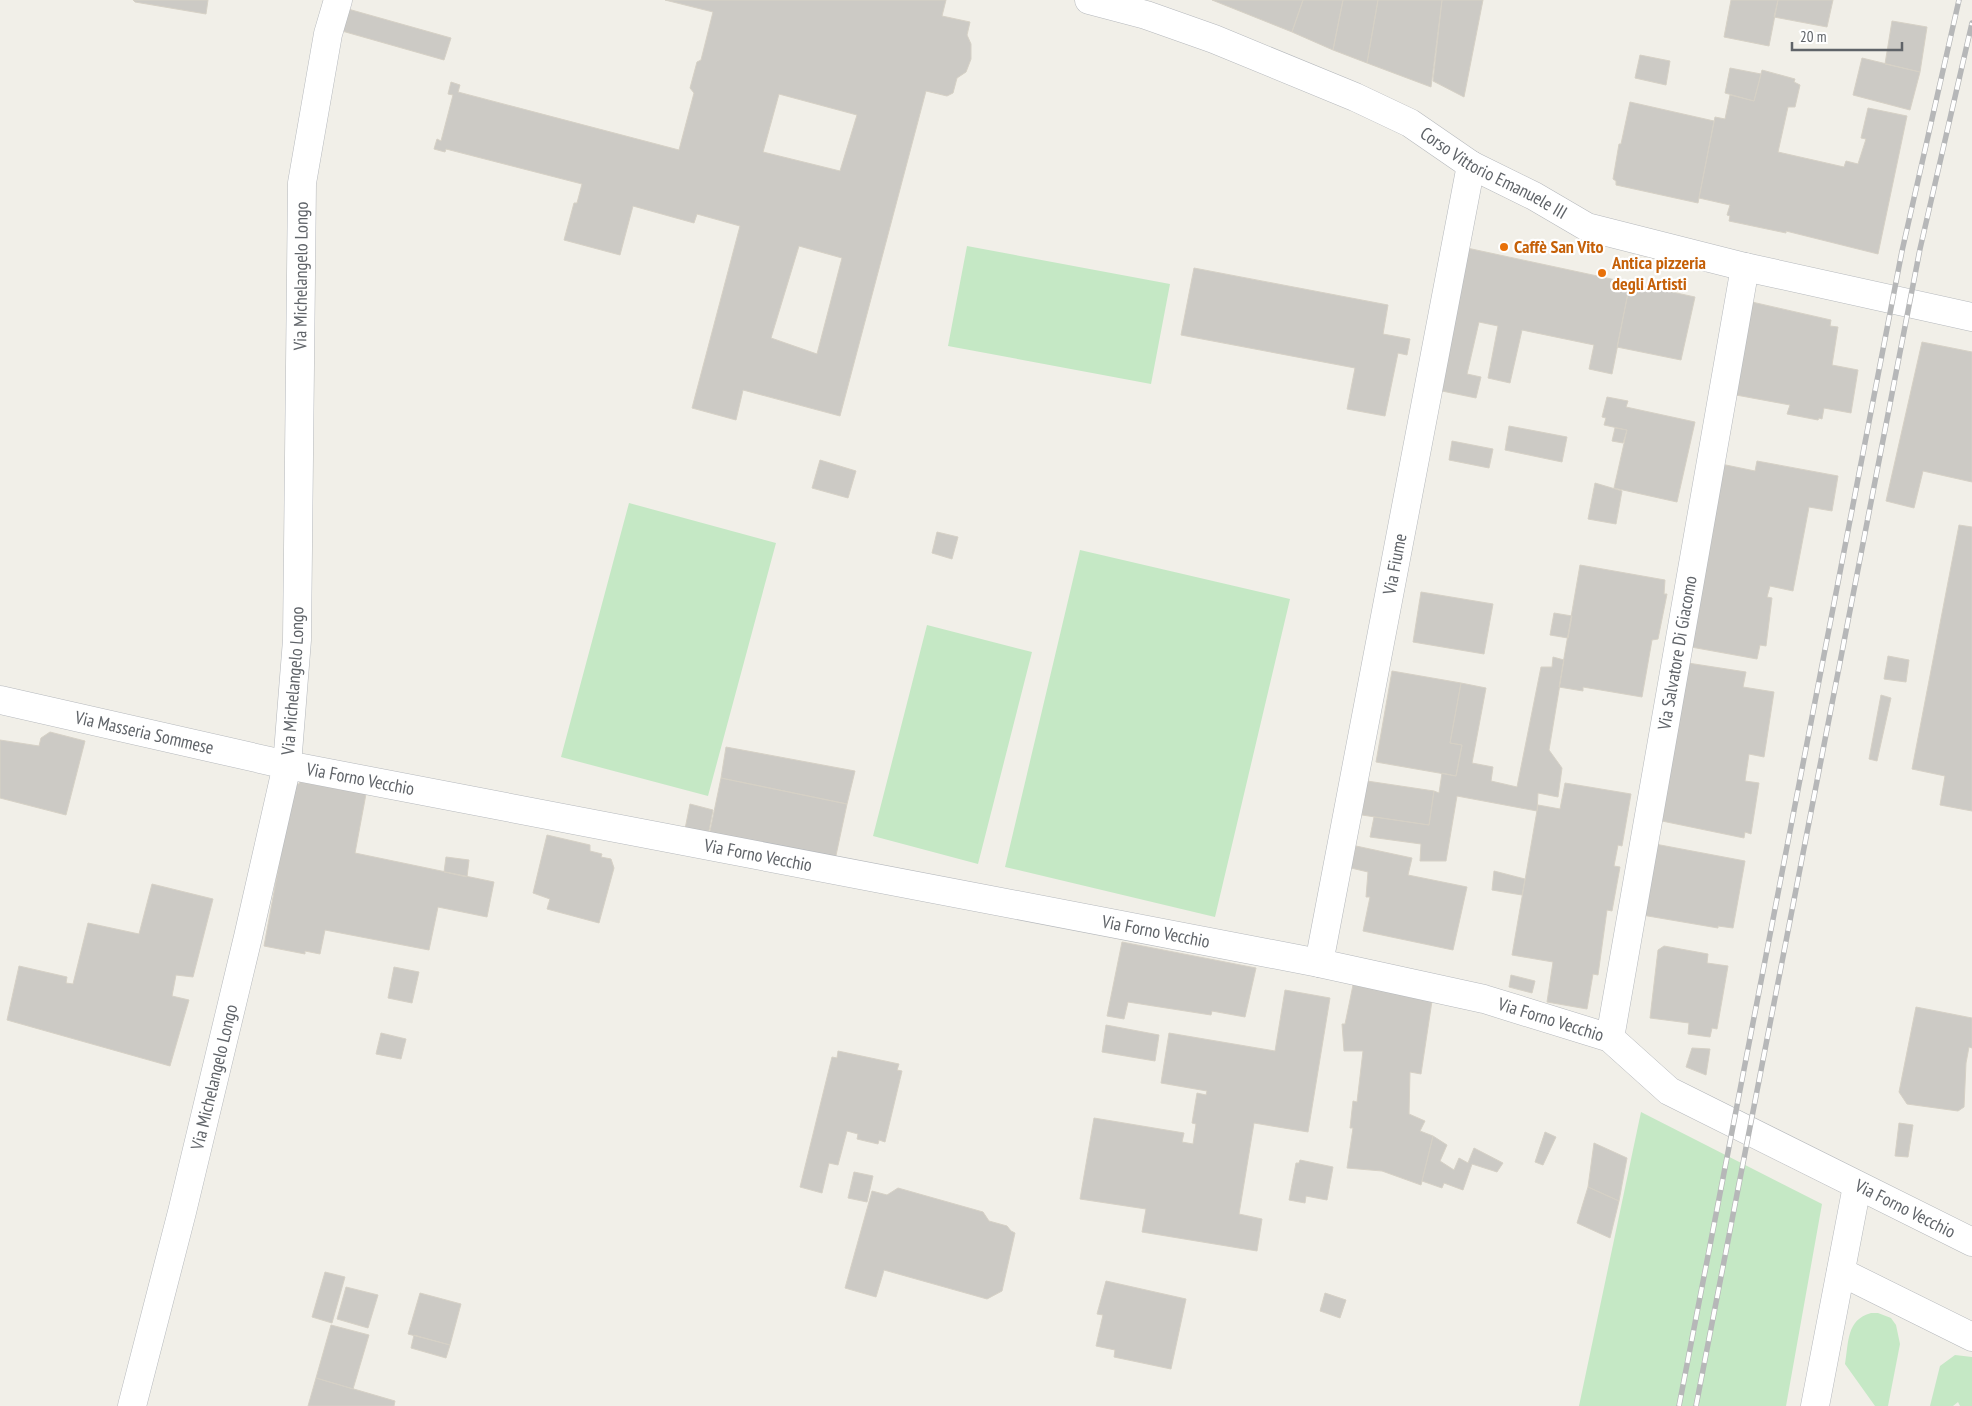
<svg xmlns="http://www.w3.org/2000/svg" width="1972" height="1406" font-family="'PT Sans Narrow',sans-serif">
<style>
.green{fill:#c5e8c5}
.building{fill:#cccac5;stroke:#d6d1c6;fill-rule:evenodd}
.lines{fill:none;stroke-linecap:round;stroke-linejoin:round}
.minor-casing{stroke:#b5b8bc;stroke-width:29}
.minor{stroke:#fff;stroke-width:28}
.rail-casing{stroke:#b6b7b8;stroke-width:5.5}
.rail{stroke:#fff;stroke-width:4;stroke-dasharray:11;stroke-linecap:butt}
.food-dot{fill:#e8710a;stroke:#fff;stroke-width:2}
.labels{text-anchor:middle;stroke-width:4.5;stroke-linejoin:round;paint-order:stroke}
.street-label{font-size:18px;fill:#5f6368;stroke:#fff}
.food-label{font-size:18px;font-weight:bold;fill:#c56008;stroke:#fff;text-anchor:start}
</style>
<rect width="100%" height="100%" fill="#f1efe8"/>
<!-- green -->
<path class="green" d="M967,246l203,38 -19,100 -203,-38z
M629,503l147,40 -68,253 -147,-39z
M1080,550l210,49 -75,318 -210,-50z
M927,625l105,27 -54,212 -105,-28z
M1641,1112l181,92 -36,202h-207z
M1871,1313h7l13,5 5,7 4,19 -12,62h-13l-30,-42c4,-22 1,-44 26,-51z
M1955,1355l17,2v49h-12l-2,-4 -5,4h-23l10,-40z"/>
<!-- building -->
<path class="building" d="M133,0h75l-2,14 -71,-12z
M665,0h281l-4,16 28,6 -3,13 4,9v15l-5,13 -9,6 -4,15 -6,3 -21,-5 -86,325 -97,-26 -7,30 -44,-12 48,-182 -43,-12 -3,9 -61,-17 -13,49 -56,-15 10,-37h3l5,-19 -136,-35 -1,3 -11,-3 3,-10 4,2 12,-46 -5,-1 3,-12 9,3 -2,7 221,58 15,-57 -4,-5 7,-26 4,-2 12,-48zM779,94l78,21 -17,56 -77,-19zM799,246l43,12 -25,96 -46,-16z
M1212,0h91l-11,32z
M1303,0h40l-10,50 -41,-18z
M1343,0h35l-11,63 -34,-13z
M1378,0h64l-11,87 -64,-24z
M1442,0h41l-19,97 -31,-16z
M1731,0h47l-9,46 -45,-9z
M1778,0h55l-6,27 -53,-10z
M348,9l103,29 -7,22 -102,-29z
M1892,21l35,6 -7,45 -35,-8z
M1640,55l30,6 -4,24 -31,-7z
M1862,58l58,14 -10,38 -57,-15z
M1730,68l31,6 -7,27 -29,-8z
M1762,70l33,9 -1,3 6,3 -5,22h-7l-10,45 66,15 2,-6 12,3 8,-25 -5,-1 7,-30 39,8 -29,138 -92,-23v2l-57,-12 1,-5 -3,-1 3,-10 -31,-7 16,-81 10,2 5,-24 24,6z
M1630,102l84,19 -16,82 -82,-18v-4l-3,-2 6,-35h2z
M1467,248l163,35 -18,91 -23,-5 5,-24 -72,-15 -12,53 -22,-5 10,-52 -19,-4 -12,52 14,3 -5,21 -34,-7z
M1194,268l194,37 -5,29 27,5 -3,16 -9,-2 -13,63 -38,-7 8,-41 -174,-33z
M1630,283l65,14 -14,63 -64,-13z
M1752,302l79,18 -1,6 8,1 -6,38 26,5 -7,43 -27,-5 -2,11 -3,-1 -1,2 -31,-6 3,-9 -54,-10z
M1922,342l50,10v130l-49,-11 -9,37 -28,-7z
M1607,397l21,4 -2,6 69,15 -18,80 -63,-14 13,-58 -23,-5 2,-7 -4,-1z
M1509,426l58,11 -5,25 -57,-12z
M1615,428l12,2 -4,13 -11,-2z
M1452,441l41,8 -4,19 -40,-8z
M820,460l36,11 -8,27 -36,-10z
M1757,461l81,15 -6,35 -23,-4 -16,84 -23,-5 -3,11 5,1 -6,48 -6,-1 -3,14 -66,-12 22,-116 -4,-1 12,-66 34,7z
M1595,483l27,8 -6,33 -28,-5z
M1959,525l13,2v284l-32,-6 5,-29 -33,-7z
M937,532l21,5 -6,22 -20,-6z
M1580,565l85,15 -1,14h3l-9,45 -6,1 -10,57 -59,-10v4l-24,-4z
M1421,592l72,12 -9,50 -71,-12z
M1554,613l18,3 -4,22 -18,-3z
M1888,656l21,4 -3,22 -22,-3z
M1553,657l11,3 -15,90 13,18 -4,29 -20,-4 -1,18 -80,-15 -11,65h-26l1,-17 -51,-7 4,-20 55,8 5,-34 5,2 3,-20 14,3 6,-31 -12,-2 11,-60 25,5 -14,75 21,4 -2,14 26,6 24,-120h11z
M1688,663l58,9 -3,15 31,5 -10,65 -15,-3 -4,27 14,2 -8,51 -6,-2 -1,6 -82,-17z
M1392,671l69,12 -11,60 12,2 -6,31 -80,-14z
M1881,695l10,3 -14,63 -8,-2z
M50,732l35,9 -19,74 -66,-17v-58l39,6 2,-8z
M726,747l129,24 -8,33 -126,-26z
M721,778l126,26 -12,56 -126,-24z
M1367,781l67,10 -5,34 -67,-10z
M300,782l66,12 -11,59 139,29 -7,35 -49,-10 -9,43 -104,-20 -5,24 -15,-3v3l-41,-8 30,-162h5z
M1565,783l66,11 -9,52 -4,-1 -4,21 6,1 -8,44 -5,-1 -9,65 -5,-1 -6,35 -40,-7 6,-40 -41,-7 26,-150 22,4z
M690,804l23,6 -5,26 -23,-7z
M547,835l43,10v6l12,3 -1,3 10,2 3,9 -15,55 -52,-14 3,-10 -17,-6z
M1655,844l90,17 -12,67 -15,-2v2l-76,-13z
M1356,846l56,12 -4,17 59,12 -14,63 -90,-19 7,-34h-4l2,-25 -17,-4z
M446,857l23,3 -2,17 -23,-5z
M1494,871l31,8 -3,16 -30,-5z
M152,884l61,15 -20,78 -17,-2 -4,21 17,4 -19,66 -163,-46 12,-54 48,11 -1,6 7,1 15,-61 51,11z
M1122,942l134,26 -11,49 -33,-6 -1,4 -83,-13 -4,17 -17,-3z
M1664,946l44,8 -1,9 21,3 -11,63 -5,-1 -2,9 -22,-3 1,-11 -39,-5 8,-68z
M394,967l25,5 -7,31 -24,-5z
M1511,975l24,6 -3,12 -23,-6z
M1353,985l79,16 -11,73 -11,-2 -1,42 16,7 -5,10 13,5 -12,49 -39,-14 -35,-3 6,-40h-3l3,-27 4,1 6,-51h-19l-2,-27h3z
M1285,990l45,8 -22,134 -54,-9 -15,91 23,5 -5,32 -115,-19 4,-23 -66,-10 14,-81 90,15 -2,9 11,2 3,-20 -4,-1 5,-30 9,2 1,-4 -46,-8 8,-50 106,18z
M1916,1007l56,11v30l-3,-1 -3,16 -2,44 -6,4 -51,-7 -8,-12z
M1106,1025l53,10 -4,26 -53,-9z
M381,1033l25,6 -5,20 -25,-5z
M1692,1048l18,1 -4,26 -20,-8z
M838,1051l61,13 -2,6 5,1 -17,71 -6,-2 -1,4 -21,-5 1,-5 -11,-3 -9,34 -9,-2 -7,30 -22,-6 32,-130 5,1z
M1899,1123l14,2 -5,32 -13,-1z
M1545,1132l11,5 -13,28 -8,-3z
M1433,1136l14,9 -7,16 14,9 5,-12 9,5 6,-15 29,15 -6,9 -25,-8 -9,26 -19,-7 -2,5 -20,-7z
M1594,1143l33,15 -8,43 -31,-14z
M1300,1160l33,7 -6,33 -21,-4 -1,7 -16,-3 7,-37h3z
M854,1172l19,4 -6,26 -19,-4z
M1588,1187l31,14 -9,37 -33,-15z
M898,1188l85,24 6,9 18,5 4,5 4,2 -13,58 -15,8 -103,-29 -8,27 -31,-9 27,-97 15,4z
M325,1272l20,5 -13,46 -20,-6z
M1106,1281l80,18 -15,70 -57,-12 1,-7 -19,-4 7,-31 -6,-1z
M346,1287l32,8 -10,33 -31,-9z
M420,1293l41,11 -11,41 -42,-11z
M1325,1293l21,7 -6,18 -20,-7z
M331,1325l38,10 -16,54 -37,-11z
M414,1335l36,10 -4,13 -35,-10z
M316,1378l79,23 -1,5h-86z"/>
<g class="lines">
<defs>
<g id="minor">
<path id="s1" d="M1089,0l57,15 68,24 141,58 55,26 61,42 63,31 53,31 158,40 227,50"/>
<path id="s2" d="M0,700l287,65 1032,198 165,36 126,39 59,53 303,151"/>
<path id="s3" d="M1319,963l152,-798"/>
<path id="s4" d="M1610,1038l135,-771"/>
<path d="M1841,1272l131,65"/>
<path id="s5" d="M132,1406l50,-194 66,-275 39,-172 10,-125 5,-457 26,-149 10,-34"/>
<path d="M1815,1406l42,-220"/>
</g>
</defs>
<!-- minor casing -->
<use href="#minor" class="minor-casing"/>
<!-- minor -->
<use href="#minor" class="minor"/>
<defs>
<path id="rail" d="M1679,1406l223,-1155 57,-251
M1696,1406l224,-1157 52,-226"/>
</defs>
<!-- rail casing -->
<use href="#rail" class="rail-casing"/>
<!-- rail -->
<use href="#rail" class="rail"/>
</g>
<!-- markers -->
<g class="food-dot">
<circle cx="1504" cy="247" r="5"/>
<circle cx="1602" cy="273" r="5"/>
</g>
<g class="labels">
<!-- street labels -->
<g class="street-label">
<text dy="6" stroke="none"><textPath href="#s1" startOffset="442">Corso Vittorio Emanuele III</textPath></text>
<text dy="6" stroke="none"><textPath href="#s5" startOffset="1149">Via Michelangelo Longo</textPath></text>
<text dy="6" stroke="none"><textPath href="#s3" startOffset="406">Via Fiume</textPath></text>
<text dy="6" stroke="none"><textPath href="#s4" startOffset="391">Via Salvatore Di Giacomo</textPath></text>
<text dy="6" stroke="none"><textPath href="#s5" startOffset="744">Via Michelangelo Longo</textPath></text>
<text dy="6" stroke="none"><textPath href="#s2" startOffset="148">Via Masseria Sommese</textPath></text>
<text dy="6" stroke="none"><textPath href="#s2" startOffset="369">Via Forno Vecchio</textPath></text>
<text dy="6" stroke="none"><textPath href="#s2" startOffset="774">Via Forno Vecchio</textPath></text>
<text dy="6" stroke="none"><textPath href="#s2" startOffset="1179">Via Forno Vecchio</textPath></text>
<text dy="6" stroke="none"><textPath href="#s2" startOffset="1584">Via Forno Vecchio</textPath></text>
<text dy="6" stroke="none"><textPath href="#s5" startOffset="339">Via Michelangelo Longo</textPath></text>
<text dy="6" stroke="none"><textPath href="#s2" startOffset="1989">Via Forno Vecchio</textPath></text>
</g>
<!-- food labels -->
<g class="food-label">
<text x="1514" y="253">Caffè San Vito</text>
<text x="1612" y="269">Antica pizzeria<tspan x="1612" dy="21">degli Artisti</tspan></text>
</g>
</g>
<!-- scale -->
<path d="M1792 42v8h110v-8" fill="none" stroke="#5f6368" stroke-width="2.5"/>
<text x="1800" y="42" font-size="15" fill="#5f6368" stroke="#ffffff" stroke-width="4" paint-order="stroke">20 m</text>
</svg>
